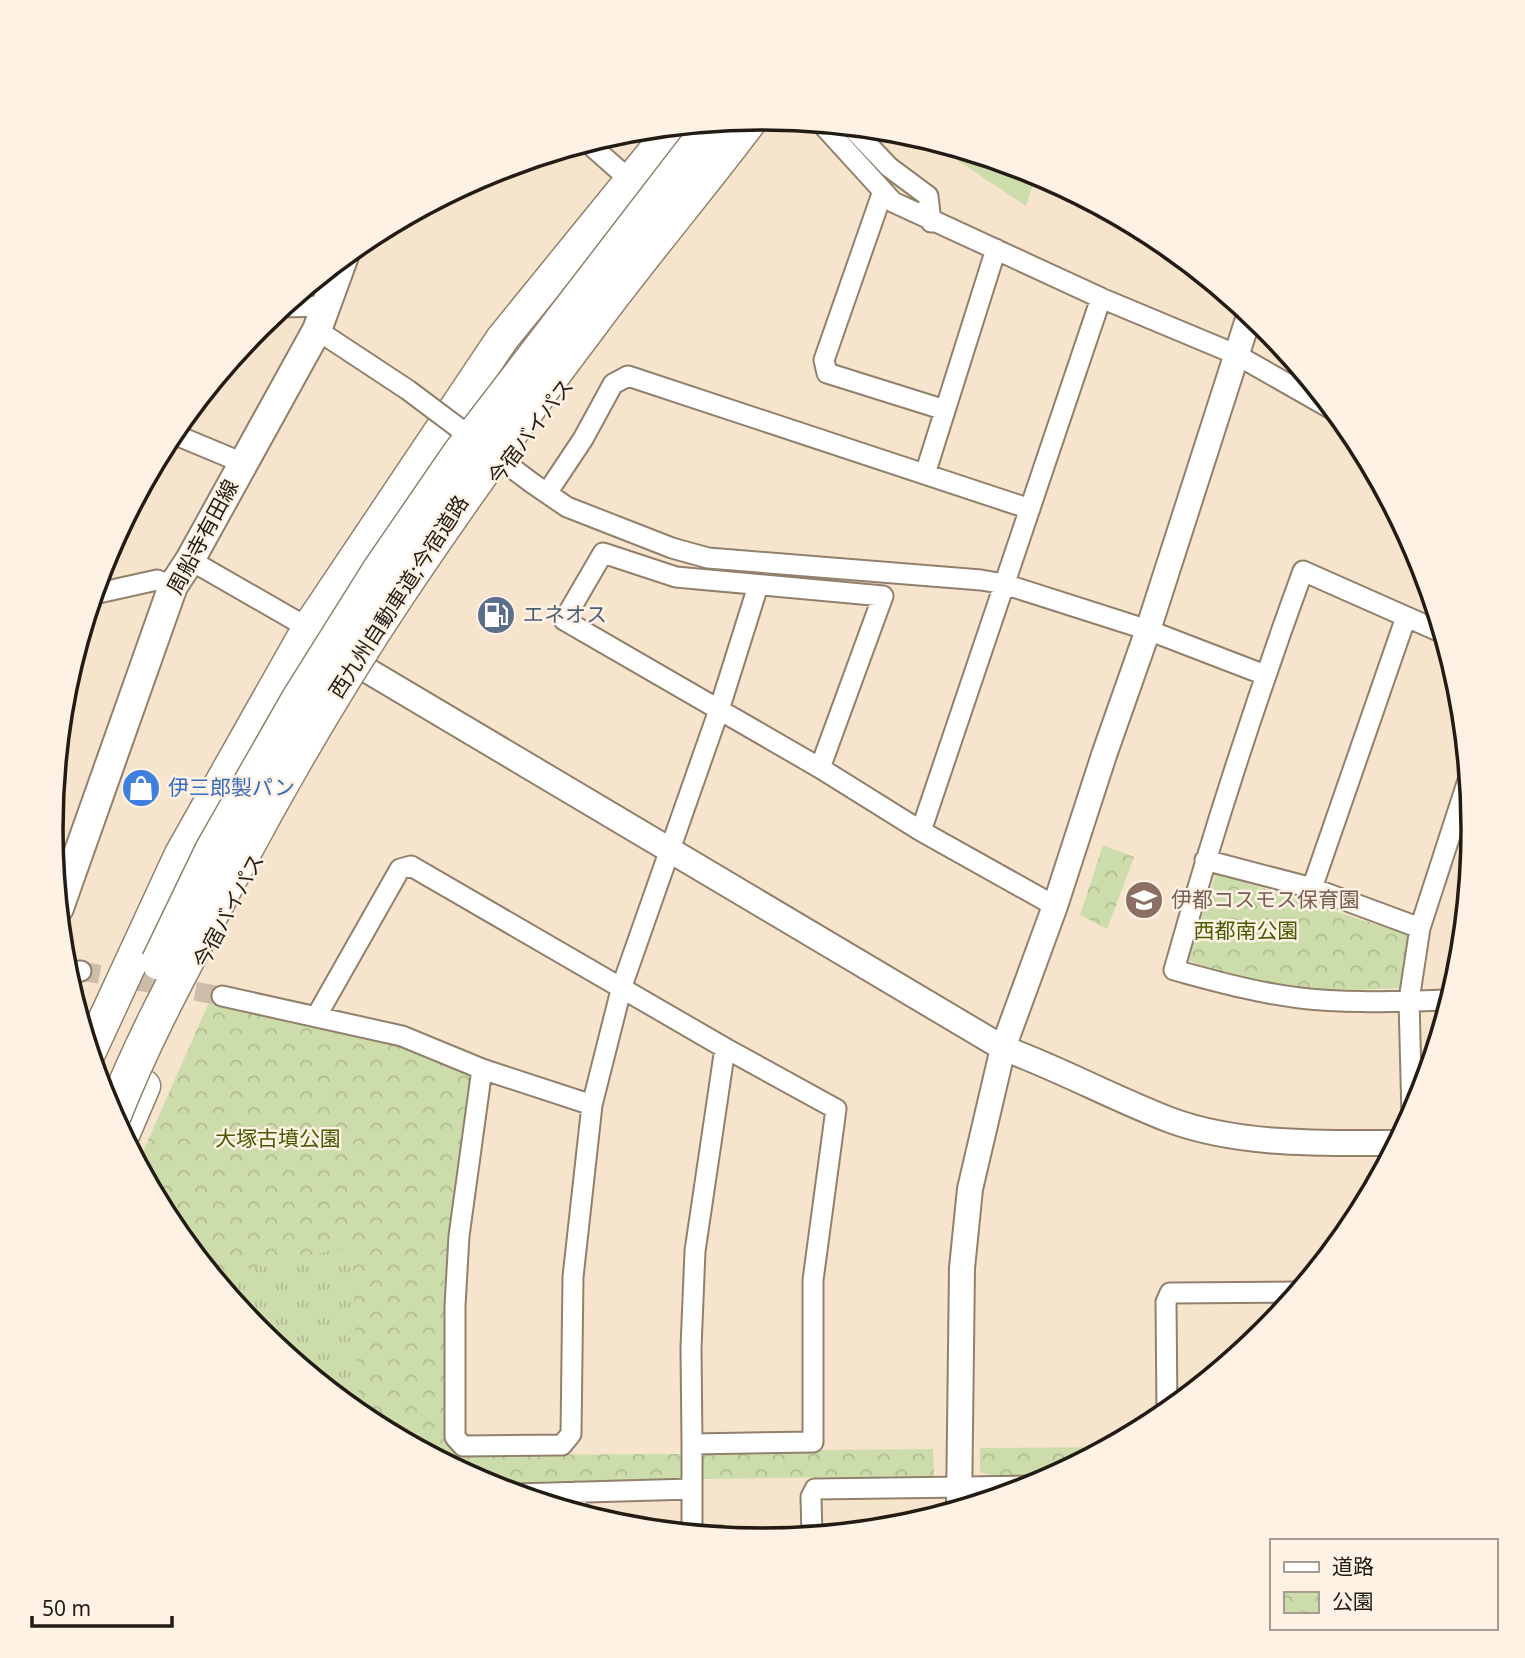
<svg xmlns="http://www.w3.org/2000/svg" width="1525" height="1658" font-family="'Noto Sans','Noto Sans JP',sans-serif">
<style>
.grass{fill:url(#grass-tufts)}
.park{fill:url(#park-crowns)}
.pitch{fill:#cddcab}
.lines{fill:none;stroke-linecap:round;stroke-linejoin:round}
.minor-tunnel{stroke:#cdbca8;stroke-width:19;stroke-dasharray:19 10;stroke-linecap:butt}
.minor-casing{stroke:#91806c;stroke-width:23}
.tertiary-casing{stroke:#91806c;stroke-width:28}
.secondary-casing{stroke:#91806c;stroke-width:32}
.trunk-casing{stroke:#91806c;stroke-width:35}
.minor{stroke:#fff;stroke-width:19}
.tertiary{stroke:#fff;stroke-width:24}
.secondary{stroke:#fff;stroke-width:28}
.trunk{stroke:#fff;stroke-width:32}
.minor-bridge-casing{stroke:#91806c;stroke-width:23;stroke-linecap:butt}
.motorway-bridge-casing{stroke:#91806c;stroke-width:38;stroke-linecap:butt}
.minor-bridge{stroke:#fff;stroke-width:19}
.motorway-bridge{stroke:#fff;stroke-width:35}
.labels{text-anchor:middle;stroke-width:5;stroke-linejoin:round;paint-order:stroke}
.street-label{font-size:21px;fill:#231c14;stroke:#fef2e5}
.service-label{font-size:21px;fill:#4e5e75;stroke:#fef2e5;text-anchor:start}
.shop-label{font-size:21px;fill:#366cbe;stroke:#fef2e5;text-anchor:start}
.education-label{font-size:21px;fill:#785e54;stroke:#fef2e5;text-anchor:start}
.park-label{font-size:21px;fill:#495b03;stroke:#fef2e5}
.rim{fill:none;stroke:#231c14;stroke-width:3.5}
</style>
<defs>
<pattern id="grass-tufts" width="24" height="20" patternUnits="userSpaceOnUse" patternTransform="scale(1.75)"><rect width="24" height="20" fill="#cddcab"/><path d="M3 7l-1-3M5 7V3M7 7l1-3M15 17l-1-3M17 17v-4M19 17l1-3" fill="none" stroke="#b0bc92"/></pattern>
<pattern id="park-crowns" width="20" height="18" patternUnits="userSpaceOnUse" patternTransform="scale(1.75)"><rect width="20" height="18" fill="#cddcab"/><path d="M2 6a3 3 0 1 1 6 0M12 15a3 3 0 1 1 6 0" fill="none" stroke="#b0bc92"/></pattern>
</defs>
<rect width="100%" height="100%" fill="#f7e4cd"/>
<!-- grass -->
<path class="grass" d="M350,1246l35,30 -18,145 -108,-89 -46,-56z"/>
<!-- park -->
<path class="park" d="M1103,845l31,12 -27,72 -27,-14z
M1216,873l193,62 -8,53c-25,1 -51,2 -76,2 -39,-1 -102,-13 -137,-30z
M210,1000l182,40 78,29 5,9 -16,100 1,277 225,-1v19l-7,7 -192,4 -119,-63 -8,-6 -6,-148 -3,-20 -137,29 -43,-52 -32,-61z
M1109,1447l-52,28h-67l-10,-3v-24z
M933,1449l1,27 -232,3v-22l8,-6z"/>
<!-- pitch -->
<path class="pitch" d="M922,137l115,36 -11,33z"/>
<g class="lines">
<!-- minor-tunnel -->
<path class="minor-tunnel" d="M81,971l141,25"/>
<defs>
<path id="minor" d="M821,123l72,79 208,96 134,56 102,58
M850,126l39,41 39,29 3,26
M587,142l44,39
M883,191l-59,169 3,13 118,37
M282,307l44,-1
M317,330l91,60
M171,433l72,30
M925,474l71,-225
M532,483l35,24 105,41 36,10 273,22 23,4 144,46 117,45
M547,493l36,-54 30,-55 15,-8 402,133
M190,560l127,73
M94,594l63,-14 16,6
M1443,633l-140,-62c-48,131 -91,264 -129,399 41,11 83,23 126,28 50,6 101,3 151,2
M820,768l63,-172 -207,-19 -73,-24 -39,67 256,148 101,63 134,75
M921,831l180,-533
M1205,860l107,28 108,40
M1312,888l94,-271
M66,973l15,-2
M222,996l180,40 80,33 110,36
M316,1017l84,-148 11,-3 314,182 111,61 -23,171v162l-121,2 -1,-96 4,-97 30,-203
M482,1069l-23,167 -4,70v131l8,9 99,-1 9,-11 2,-157 19,-172 30,-119 97,-276 39,-124
M1412,1116l-3,-116 11,-72 49,-151
M1167,1413l-1,-111 4,-9 128,-1
M576,1492v21
M516,1494l175,-5
M692,1534v-90
M812,1536l-1,-39 4,-8 221,-3"/>
<path id="tertiary" d="M365,669l638,379c57,21 110,50 167,72 70,26 154,23 228,23
M959,1510l3,-242 8,-79 33,-141 52,-142 49,-151 44,-125 102,-317"/>
<path id="secondary" d="M59,908l114,-322 17,-26 127,-230 27,-74"/>
<path id="trunk" d="M90,1051l91,-197 128,-227 193,-288 173,-213
M123,1135l21,-49"/>
</defs>
<!-- minor casing -->
<use href="#minor" class="minor-casing"/>
<!-- tertiary casing -->
<use href="#tertiary" class="tertiary-casing"/>
<!-- secondary casing -->
<use href="#secondary" class="secondary-casing"/>
<!-- trunk casing -->
<use href="#trunk" class="trunk-casing"/>
<!-- minor -->
<use href="#minor" class="minor"/>
<!-- tertiary -->
<use href="#tertiary" class="tertiary"/>
<!-- secondary -->
<use href="#secondary" class="secondary"/>
<!-- trunk -->
<use href="#trunk" class="trunk"/>
<defs>
<path id="minor-bridge" d="M408,390l124,93"/>
<path id="motorway-bridge" d="M159,962l54,-112 87,-152 79,-126 81,-118 255,-332
M113,1116c29,-74 67,-144 104,-214 55,-106 115,-210 181,-309 61,-91 125,-180 191,-267 52,-71 109,-137 162,-208"/>
</defs>
<!-- minor-bridge casing -->
<use href="#minor-bridge" class="minor-bridge-casing"/>
<!-- motorway-bridge casing -->
<use href="#motorway-bridge" class="motorway-bridge-casing"/>
<!-- minor-bridge -->
<use href="#minor-bridge" class="minor-bridge"/>
<!-- motorway-bridge -->
<use href="#motorway-bridge" class="motorway-bridge"/>
</g>
<!-- icons -->
<defs>
<symbol id="fuel-disc" viewBox="-11 -11 22 22"><circle r="9.5" fill="#5c6f8a" stroke="#fef2e5"/><path d="M-5.5-6h7V0h2V4h1.3V-2.5L3-4.5l.8-.8L6-3V5H2.5V1h-1V6h-7ZM-4.2-4.7v3.2H.2V-4.7Z" fill="#fff"/></symbol>
<symbol id="shop-disc" viewBox="-11 -11 22 22"><circle r="9.5" fill="#3f7fe0" stroke="#fef2e5"/><path d="M-5-2.5h2.3a2.7 3.5 0 0 1 5.4 0H5L5.5 6h-11ZM-1.5-2.5h3a1.5 2.3 0 0 0-3 0Z" fill="#fff"/></symbol>
<symbol id="school-disc" viewBox="-11 -11 22 22"><circle r="9.5" fill="#8d6e63" stroke="#fef2e5"/><path d="M0-5L7-2L0 1L-7-2ZM-4 1L0 2.5L4 1V4Q0 6-4 4Z" fill="#fff"/></symbol>
</defs>
<g fill-rule="evenodd">
<use href="#fuel-disc" x="474" y="593" width="44" height="44"/>
<use href="#shop-disc" x="119" y="766" width="44" height="44"/>
<use href="#school-disc" x="1122" y="878" width="44" height="44"/>
</g>
<g class="labels">
<!-- street labels -->
<g class="street-label">
<text transform="translate(531 432) rotate(-53)" y="7">今宿バイパス</text>
<text transform="translate(203 537) rotate(-62)" y="7">周船寺有田線</text>
<text transform="translate(399 597) rotate(-57)" y="7">西九州自動車道;今宿道路</text>
<text transform="translate(229 911) rotate(-62)" y="7">今宿バイパス</text>
</g>
<!-- service labels -->
<g class="service-label">
<text x="523" y="622">エネオス</text>
</g>
<!-- shop labels -->
<g class="shop-label">
<text x="168" y="795">伊三郎製パン</text>
</g>
<!-- education labels -->
<g class="education-label">
<text x="1171" y="907">伊都コスモス保育園</text>
</g>
<!-- park labels -->
<g class="park-label">
<text x="1246" y="938">西都南公園</text>
<text x="278" y="1146">大塚古墳公園</text>
</g>
</g>
<!-- crop -->
<path d="M0 0H1525V1658H0ZM63 829a699 699 0 1 1 1398 0a699 699 0 1 1-1398 0Z" fill="#fef2e5" fill-rule="evenodd"/>
<path class="rim" d="M63 829a699 699 0 1 1 1398 0a699 699 0 1 1-1398 0Z"/>
<!-- legend -->
<rect x="1270" y="1539" width="228" height="91" fill="#fef2e5" stroke="#a69c91" stroke-width="2"/>
<rect x="1284" y="1562" width="35" height="10" fill="#ffffff" stroke="#a69c91" stroke-width="2"/>
<text x="1332" y="1574" font-size="21" fill="#231c14">道路</text>
<rect x="1284" y="1592" width="35" height="21" fill="url(#park-crowns)" stroke="#a69c91" stroke-width="2"/>
<text x="1332" y="1609" font-size="21" fill="#231c14">公園</text>
<!-- scale -->
<path d="M32 1616v10h140v-10" fill="none" stroke="#231c14" stroke-width="3.5"/>
<text x="42" y="1616" font-size="21" fill="#231c14" stroke="#fef2e5" stroke-width="5" paint-order="stroke">50 m</text>
</svg>
